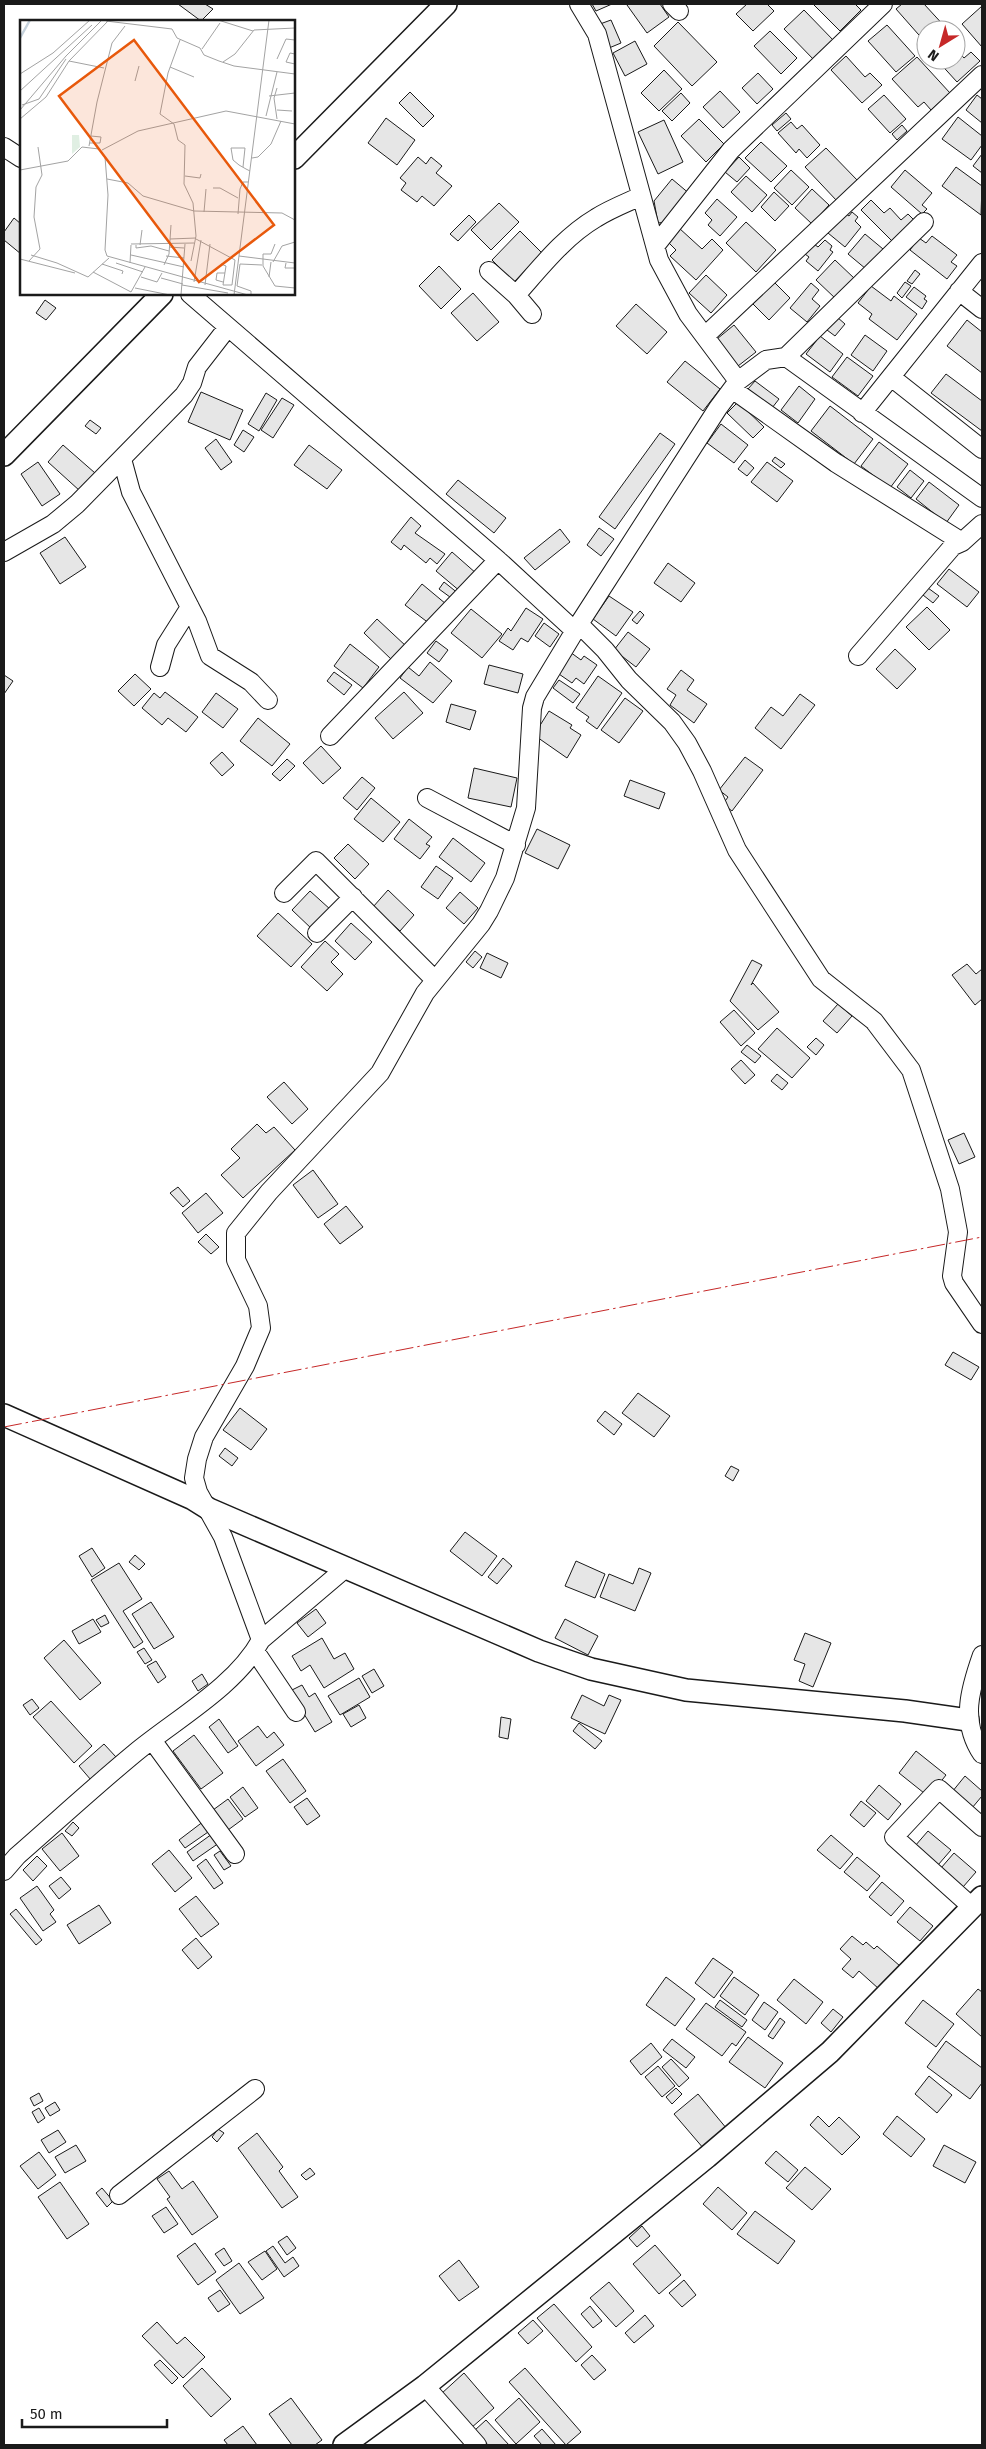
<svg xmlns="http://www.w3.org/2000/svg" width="986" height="2449" font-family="'Fira Sans',sans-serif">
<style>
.building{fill:#e6e6e6;stroke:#1a1a1a}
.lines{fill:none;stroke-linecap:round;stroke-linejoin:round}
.minor-casing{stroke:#1a1a1a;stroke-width:20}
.tertiary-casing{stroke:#1a1a1a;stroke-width:24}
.minor{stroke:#fff;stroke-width:18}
.tertiary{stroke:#fff;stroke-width:21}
.power{stroke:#c62828;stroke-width:1;stroke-dasharray:18 4 2.5 4;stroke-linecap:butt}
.inset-river{fill:none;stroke:#c6d2dc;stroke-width:2.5}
.inset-road{fill:none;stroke:#a3a3a3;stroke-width:1}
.view{fill:#e8590c;fill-opacity:0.15;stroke:#e8590c;stroke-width:2.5}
.inset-edge{fill:none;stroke:#1a1a1a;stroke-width:2.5}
</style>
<rect width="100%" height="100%" fill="#fff"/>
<!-- building -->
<path class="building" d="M178,4h27l8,5 -12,12z
M592,4h20l-16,7z
M629,4h31l9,13 -22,16 -20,-28z
M747,4h20l7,7 -21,20 -17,-17z
M813,4h42l6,6 -21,21z
M902,4h22l23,25 -21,1v13l-30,-34z
M982,6v41l-20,-23z
M804,10l31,32 -20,19 -31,-32z
M611,20l10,23 -12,5 -9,-24z
M678,22l39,40 -25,24 -38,-40z
M887,25l28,31 -19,16 -28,-31z
M770,31l27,27 -16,16 -27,-28z
M635,41l12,23 -22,12 -12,-23z
M956,49l8,9 7,-6 9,9 -23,21 -20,-22h19z
M846,56l19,21 5,-4 12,12 -20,18 -31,-33z
M917,57l33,36 -19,17 -7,-8 -6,5 -26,-28z
M664,70l18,19 -23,22 -18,-18z
M758,73l15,16 -16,15 -15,-16z
M720,91l20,21 -17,16 -20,-21z
M410,92l24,24 -11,11 -24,-24z
M681,93l9,10 -18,18 -10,-10z
M884,95l22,24 -16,14 -22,-24z
M977,95l5,4v24l-16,-13z
M786,113l5,6 -14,12 -5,-6z
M958,117l24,19v9l-11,15 -29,-21z
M386,118l29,22 -18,25 -29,-22z
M699,119l25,25 -18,18 -25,-26z
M664,120l19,42 -25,12 -20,-42z
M791,122l6,7 5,-4 18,20 -13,13 -8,-9 -3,4 -18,-20z
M902,125l5,6 -10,9 -5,-6z
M761,142l26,24 -16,16 -26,-24z
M826,148l32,33 -21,20 -32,-34z
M982,154v19l-9,-7z
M418,157l8,7 5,-7 11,9 -6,7 16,13 -18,20 -12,-10 -5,6 -16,-12 5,-7 -6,-5z
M739,157l11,11 -13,14 -12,-10z
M956,167l26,19 -1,29 -39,-29z
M791,170l18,17 -17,18 -18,-17z
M905,170l27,23 -10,12 5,4 -5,5 -31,-27z
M746,176l21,19 -15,17 -21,-20z
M672,179l19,16 -24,27 -9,1 -4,-22z
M812,189l17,16 -17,19 -17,-16z
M774,192l15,14 -14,15 -14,-14z
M717,199l20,18 -17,19 -12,-11 4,-5 -7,-7z
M871,200l13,13 6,-5 11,12 7,-6 6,6 -22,21 -31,-31z
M499,203l20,19 -28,28 -20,-20z
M852,212l6,5 -3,4 6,6 -16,20 -17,-14 17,-20 4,3z
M469,215l7,7 -18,19 -8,-7z
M14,218l7,6v30l-17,-14v-8z
M746,222l30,28 -20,22 -30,-29z
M679,228l23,21 10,-10 11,11 -27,30 -26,-24 6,-6 -9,-9z
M520,231l22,22 -28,29 -22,-22z
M865,234l18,15 -17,20 -18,-15z
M932,236l25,19 -6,7 6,4 -10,13 -37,-29 9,-12 7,5z
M825,240l7,6 -2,4 3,2 -15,19 -12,-10 3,-4 -4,-3 9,-10 4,3z
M835,260l20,19 -19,20 -20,-19z
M439,266l22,23 -20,20 -22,-23z
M915,270l5,4 -8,10 -5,-3z
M706,275l21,20 -16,18 -22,-20z
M774,282l16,16 -21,22 -16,-16z
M905,282l6,4 -9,12 -5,-5z
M811,283l8,7 -7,9 8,7 -13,16 -17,-14z
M871,286l20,15 3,-5 23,18 -20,26 -28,-21 3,-5 -14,-11z
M914,287l12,9 -2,3 3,2 -5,8 -16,-12z
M473,293l26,29 -22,19 -26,-28z
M45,300l11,8 -10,12 -10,-7z
M636,304l31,28 -20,22 -31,-28z
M837,317l8,7 -10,12 -8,-6z
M967,320l15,12v41l-35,-27z
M734,325l22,27 -18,14 -21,-27z
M865,335l22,16 -14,20 -22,-16z
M820,336l23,18 -13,18 -24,-18z
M847,357l26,19 -15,20 -26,-19z
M685,361l35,28 -17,22 -36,-29z
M946,374l36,27v30l-51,-38z
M755,381l24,18 -7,9 -24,-19z
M799,386l16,13 -17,24 -17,-13z
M201,392l42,18 -13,30 -42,-18z
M266,393l11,7 -18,31 -11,-7z
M282,398l12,7 -21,33 -12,-8z
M738,402l26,25 -11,11 -26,-25z
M830,406l43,33 -19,25 -43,-33z
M90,420l11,8 -5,6 -11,-8z
M721,424l27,21 -14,18 -27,-20z
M243,430l11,7 -10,15 -10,-7z
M660,433l15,11 -60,85 -16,-12z
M216,439l16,23 -11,8 -16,-22z
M879,442l29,22 -18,24 -29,-22z
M63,445l32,28 -15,18 -32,-29z
M309,445l33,25 -15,19 -33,-24z
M775,457l10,7 -4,4 -9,-7z
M745,460l9,8 -7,8 -9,-7z
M38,462l22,32 -18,12 -21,-32z
M767,462l26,19 -16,21 -26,-20z
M910,470l14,11 -13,17 -14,-11z
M458,480l48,38 -12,15 -48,-39z
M929,482l30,23 -13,18 -30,-24z
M411,517l10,9 -6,7 30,21 -8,10 -7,-6 -4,5 -22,-18 -3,5 -10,-8z
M599,528l15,11 -13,17 -14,-11z
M560,529l10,13 -35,28 -11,-12z
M65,537l21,30 -26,17 -20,-31z
M452,552l25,22 -16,18 -25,-21z
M668,563l27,20 -14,19 -27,-19z
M949,569l30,23 -12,15 -30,-23z
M444,582l15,12 -5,6 -15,-11z
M422,584l24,20 -16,20 -25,-19z
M928,588l11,8 -6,7 -10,-8z
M609,596l24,16 -17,24 -23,-17z
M927,607l23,23 -21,20 -23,-23z
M526,608l17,11 -15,23 -7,-4 -8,12 -14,-9 9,-13 3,3z
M471,609l31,25 -20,24 -31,-25z
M640,611l4,4 -7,9 -5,-4z
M377,619l30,28 -14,14 -29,-28z
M544,623l15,11 -9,13 -15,-11z
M628,632l22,17 -14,18 -22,-17z
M436,641l12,9 -9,12 -12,-9z
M350,644l29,23 -16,21 -29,-22z
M895,649l21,20 -19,20 -21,-20z
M570,652l11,8 3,-4 13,9 -13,19 -8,-6 -4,5 -16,-11z
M430,662l22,19 -19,22 -33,-25 8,-11 11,9z
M489,665l34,9 -5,19 -34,-9z
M681,670l13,10 -7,10 20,14 -13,19 -24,-18 6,-10 -9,-6z
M334,672l18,13 -8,10 -17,-14z
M135,674l16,15 -17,17 -16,-15z
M4,675l9,6 -9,13z
M598,676l24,17 -25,36 -11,-8 3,-4 -13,-9z
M559,680l21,14 -7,9 -20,-15z
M165,692l33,25 -12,15 -18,-14 -6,7 -20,-17 12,-15 6,5z
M404,692l19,21 -30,26 -18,-21z
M216,693l22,16 -15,19 -21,-16z
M800,694l15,11 -34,44 -26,-21 16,-21 12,9z
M625,698l18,13 -24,32 -18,-13z
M451,704l25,7 -6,19 -24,-8z
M549,711l23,14 -2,3 11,7 -14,23 -33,-23z
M258,718l32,26 -18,22 -32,-25z
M321,746l20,22 -18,16 -20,-21z
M222,752l12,13 -12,11 -12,-13z
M745,757l18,13 -31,41 -9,-7 5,-7 -9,-7z
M287,759l8,7 -15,15 -8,-7z
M474,768l43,10 -6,29 -43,-9z
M362,777l13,11 -18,22 -14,-12z
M630,780l35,13 -6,16 -35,-13z
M371,798l29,24 -17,20 -29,-23z
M409,819l23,18 -6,7 4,2 -10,13 -26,-20z
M537,829l33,16 -12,24 -33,-16z
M453,838l32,25 -14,19 -32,-25z
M348,844l21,20 -14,15 -21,-21z
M436,866l17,12 -15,21 -17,-12z
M388,890l26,25 -14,16 -27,-24z
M310,891l21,19 -18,20 -21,-20z
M460,892l18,16 -14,16 -18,-16z
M278,913l34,31 -21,23 -34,-31z
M351,923l21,19 -17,18 -20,-19z
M325,941l14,13 -8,8 12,12 -16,17 -26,-24z
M475,951l7,6 -9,11 -7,-6z
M487,953l21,10 -7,15 -21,-10z
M752,960l10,5 -11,20 2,-2 26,29 -21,18 -28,-29z
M967,964l9,10 6,-5v30l-7,6 -23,-30z
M838,1004l14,12 -15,17 -14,-12z
M734,1010l21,23 -14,13 -21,-24z
M777,1028l33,30 -18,20 -34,-29z
M816,1038l8,7 -8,10 -9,-8z
M747,1045l14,11 -6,7 -14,-11z
M741,1060l14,15 -10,9 -14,-15z
M777,1074l11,9 -6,7 -11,-9z
M284,1082l24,27 -16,15 -25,-27z
M257,1124l9,9 8,-6 21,23 -52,48 -22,-23 19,-17 -9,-9z
M964,1133l11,24 -16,7 -11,-24z
M313,1170l25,34 -20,14 -25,-33z
M178,1187l12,14 -7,6 -13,-14z
M206,1193l17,20 -25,20 -16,-20z
M346,1206l17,21 -23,17 -16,-20z
M206,1234l13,13 -8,7 -13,-12z
M953,1352l26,15 -8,13 -26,-15z
M638,1393l32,23 -16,21 -32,-24z
M240,1408l27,21 -16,21 -28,-20z
M605,1411l17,13 -8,11 -17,-14z
M225,1448l13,10 -6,8 -13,-10z
M731,1466l8,4 -6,11 -8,-5z
M465,1532l32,24 -15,20 -32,-25z
M92,1548l13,20 -13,9 -13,-21z
M135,1555l10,9 -6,6 -10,-8z
M503,1558l9,8 -15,18 -9,-7z
M576,1561l29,13 -10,24 -30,-12z
M119,1563l23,36 -19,12 20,31 -9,6 -43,-68z
M639,1568l12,5 -16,38 -35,-14 9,-23 24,10z
M151,1602l23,35 -20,12 -22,-35z
M316,1609l10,14 -18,14 -11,-14z
M105,1615l4,8 -8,4 -5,-7z
M93,1619l8,13 -22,12 -7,-13z
M565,1619l33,17 -10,19 -33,-17z
M805,1633l26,10 -18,44 -14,-6 6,-17 -11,-4z
M322,1638l12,21 11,-6 9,16 -30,19 -14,-23 -9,6 -9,-15z
M64,1640l37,43 -21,17 -36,-42z
M144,1648l8,12 -7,4 -8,-12z
M156,1661l10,16 -8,6 -11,-17z
M374,1669l10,17 -12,7 -10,-17z
M202,1674l6,10 -10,7 -6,-10z
M359,1678l11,19 -30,18 -12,-19z
M302,1685l7,12 6,-4 17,29 -17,10 -25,-41z
M582,1695l22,11 5,-11 12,5 -16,34 -34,-16z
M32,1699l7,9 -9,7 -7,-10z
M51,1701l41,45 -18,17 -41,-46z
M359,1705l7,13 -15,9 -8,-13z
M501,1717l10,2 -3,20 -9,-2z
M219,1719l19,27 -10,7 -19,-26z
M579,1723l23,18 -7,8 -22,-18z
M258,1726l9,12 7,-6 10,13 -28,21 -18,-25z
M194,1735l29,38 -22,16 -28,-38z
M104,1744l12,13 -25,23 -12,-14z
M916,1751l30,24 -17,22 -30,-24z
M283,1759l23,32 -16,12 -24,-32z
M965,1776l17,15v5l-10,12 -20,-16z
M879,1785l22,19 -13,16 -22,-19z
M243,1787l15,21 -13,9 -15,-20z
M307,1798l13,18 -13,9 -13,-18z
M228,1799l15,20 -15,11 -15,-20z
M861,1801l15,12 -12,14 -14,-12z
M204,1821l7,9 -26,18 -6,-8z
M73,1822l6,6 -7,8 -7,-5z
M928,1831l23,19 -13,15 -23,-19z
M62,1833l17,23 -19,15 -18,-22z
M212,1834l7,9 -26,18 -6,-9z
M831,1835l22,19 -13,15 -23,-19z
M169,1850l23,28 -17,14 -23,-28z
M220,1851l11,15 -7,4 -10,-15z
M954,1853l22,19 -13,15 -22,-19z
M37,1856l10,10 -14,15 -10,-11z
M857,1857l23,19 -13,15 -23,-19z
M206,1859l17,24 -9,6 -17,-23z
M61,1877l10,12 -12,10 -10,-13z
M882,1882l22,19 -13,15 -22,-19z
M37,1886l17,24 -4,4 6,8 -13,9 -23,-33z
M196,1896l23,28 -18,13 -22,-28z
M99,1905l12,18 -32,21 -12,-19z
M910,1907l23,19 -13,15 -23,-19z
M16,1909l26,31 -6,5 -26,-31z
M852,1936l11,9 3,-3 8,7 3,-3 23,20 -21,23 -20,-18 -6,7 -11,-9 9,-10 -11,-10z
M196,1938l16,19 -14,12 -16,-19z
M713,1958l20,14 -19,26 -19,-15z
M666,1977l29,22 -20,27 -29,-21z
M734,1977l25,18 -14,20 -25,-19z
M794,1979l29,23 -17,22 -29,-24z
M978,1989l4,3v45l-26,-23z
M720,2000l27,20 -5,7 -27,-20z
M923,2000l31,24 -18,23 -31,-24z
M764,2002l14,10 -13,18 -13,-10z
M706,2003l40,29 -10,14 -4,-3 -10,13 -36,-27z
M833,2009l10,8 -12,15 -10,-9z
M780,2018l5,4 -12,17 -5,-3z
M748,2037l35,26 -18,25 -36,-26z
M672,2039l23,18 -9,11 -23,-18z
M946,2041l36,27v15l-12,16 -43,-32z
M651,2043l11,14 -21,18 -11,-14z
M671,2059l18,19 -10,9 -17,-20z
M658,2066l17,20 -13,11 -17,-20z
M929,2076l23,19 -15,18 -22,-19z
M676,2088l6,6 -10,10 -6,-7z
M39,2093l4,8 -9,5 -4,-8z
M698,2094l29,35 -23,20 -30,-35z
M55,2102l5,8 -10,6 -5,-8z
M39,2108l6,10 -7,5 -6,-11z
M818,2116l11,11 10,-10 21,20 -18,18 -32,-30z
M897,2116l28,23 -14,18 -28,-23z
M218,2129l6,4 -7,9 -5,-5z
M58,2130l8,12 -17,11 -8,-13z
M257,2133l26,34 -4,4 19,26 -16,11 -44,-60z
M76,2145l10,16 -21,12 -10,-16z
M944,2145l32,17 -11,21 -32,-17z
M776,2151l22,19 -10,12 -23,-19z
M39,2152l17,23 -18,14 -18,-23z
M805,2167l26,22 -19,21 -26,-22z
M310,2168l5,6 -9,6 -5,-5z
M169,2171l13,18 11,-8 25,36 -26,18 -25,-36 3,-2 -13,-18z
M60,2182l29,42 -22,15 -29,-42z
M718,2187l29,26 -15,17 -29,-26z
M102,2188l11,13 -6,6 -11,-14z
M166,2207l12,17 -14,9 -12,-17z
M755,2211l40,30 -17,23 -41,-30z
M642,2226l8,10 -13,11 -8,-9z
M287,2236l9,12 -9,7 -9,-13z
M195,2243l21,29 -18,13 -21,-29z
M655,2245l26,30 -22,19 -26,-30z
M273,2246l12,17 8,-6 6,9 -15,11 -18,-26z
M224,2248l8,13 -8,5 -9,-12z
M265,2251l12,18 -15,11 -14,-18z
M459,2260l20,27 -20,14 -20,-25z
M239,2263l25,35 -24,16 -24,-34z
M684,2280l12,15 -14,12 -13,-14z
M609,2282l25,29 -18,16 -26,-29z
M220,2290l10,14 -12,8 -10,-14z
M554,2304l38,43 -16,15 -39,-44z
M590,2306l12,15 -9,7 -12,-14z
M645,2315l9,11 -20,17 -9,-10z
M533,2320l10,11 -15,13 -10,-11z
M157,2322l20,22 8,-7 20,20 -22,21 -41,-42z
M592,2355l14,15 -12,10 -13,-15z
M160,2360l18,18 -6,6 -18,-19z
M202,2368l29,31 -20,18 -28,-31z
M525,2368l56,64 -15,13 -57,-63z
M464,2373l30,35 -23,20 -30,-34z
M291,2398l31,42 -7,5h-23l-23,-31z
M519,2398l21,24 -24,22 -21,-24z
M486,2420l23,25h-21l-13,-15z
M243,2426l14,19h-29l-4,-5z
M542,2429l14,16h-14l-8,-9z"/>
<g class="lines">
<defs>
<path id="minor" d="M579,4l18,30 62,226 29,54 50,67
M672,4l7,7
M4,147l17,11
M656,245l75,-95 152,-146
M489,271l27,24 16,19
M959,291l23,18
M190,294l308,266 77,71
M516,295c25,-28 48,-58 80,-77 14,-9 30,-15 45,-22
M705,336l277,-261
M786,357l196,141
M891,377l91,72
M732,389l104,74 126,79
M862,413l120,-150
M122,459l9,33 66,129 13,35 41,26 17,18
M4,552l49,-28 24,-20 107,-109 8,-12 5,-16 31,-40
M579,624l26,26 24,30 43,42 15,21 15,28 35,79 84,129 53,42 37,49 39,119 8,43 -6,44 2,7 28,41
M858,656l95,-110 9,-4 20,-18
M160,667l6,-22 24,-38
M330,736l168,-176
M427,798l89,47
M284,893l32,-32 119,119
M317,933l36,-36
M261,1640l86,-73
M255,1651l41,61
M982,1655c-12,34 -22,66 0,99
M152,1740l83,114
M4,1871l13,-15c39,-34 78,-70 118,-103 41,-34 100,-66 126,-113l-38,-103 -25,-45 -4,-14 3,-19 7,-22 41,-71 16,-38 -3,-22 -22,-46v-27l33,-41 111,-119 45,-80 56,-69 8,-13 16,-33 21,-70 6,-100 3,-11 44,-73 139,-216 20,-27 28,-21 20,-3 138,-135
M972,1907l-78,-70 45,-48 43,38
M119,2195l136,-106
M425,2386l52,59"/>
<path id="tertiary" d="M294,158l152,-154
M4,455l158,-161
M4,1415l189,84 16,10 330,142 52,18 95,21 219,21 63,9
M344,2445l81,-59 282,-229 123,-105 152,-155"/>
</defs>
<!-- minor casing -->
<use href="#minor" class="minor-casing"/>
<!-- tertiary casing -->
<use href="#tertiary" class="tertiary-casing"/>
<!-- minor -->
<use href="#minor" class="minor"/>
<!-- tertiary -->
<use href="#tertiary" class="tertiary"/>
<!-- power -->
<path class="power" d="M4,1427l978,-190"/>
</g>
<!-- overview -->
<g transform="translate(20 20)">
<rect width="275" height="275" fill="#fff"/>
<path d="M52,115h7l1,12 -8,7z" fill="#e0efe3"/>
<path class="inset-river" d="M0,18l10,-18"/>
<path class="inset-road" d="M198,0l35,11M86,1l66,8 5,9 23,10 4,7 15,6 15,5 61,8M160,20l-12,33 -8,41 14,10 4,16 7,5 -1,39 9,19 3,33 -5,25M182,29l18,-26M275,34l-5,-1 -4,9 9,2M257,39l9,-20 9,1M49,41l35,7M203,42l12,-8 19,-24 41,-2M150,47l24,10M0,54l33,-21 37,-33M115,61l4,-15M0,71l72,-66M249,76l26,-3M2,85l17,-6 27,-40M0,90l46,-54 36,-36M257,90l15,1M246,96l11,-44M0,99l26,-22 23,-36 39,-40M257,99l-3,-21 3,-10M70,123h10l1,-6 -10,-1M69,126l8,-44 15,-59 13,-17M82,130l36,-19 88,-20 69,13M232,138l6,-1 13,-13 10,-23M223,147l2,-19h-14l2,12 6,5 7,4 4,2M0,150l48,-9 14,-14 17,2 6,8 3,38 -3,55 2,6 141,39M165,156l15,2 1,-4M87,159l21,4 15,13 51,15M193,168h7l18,10M174,191l88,2 13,7M184,192l2,-23M218,194l2,-25 3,-7h5M150,219l26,-1M176,219l39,21 -3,25h-9M111,224l63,-1M255,224l-4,10h-8v12l12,20 20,2M116,225v3l15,-2M120,225l2,-15M131,226l18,5M149,227l15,1M11,235l26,8 31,14 21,-19M111,235l53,12M146,236l18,2M219,236l56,7M0,239l55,14M9,241l11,-12 -6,-32 2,-30 6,-12 -4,-28M253,242l9,-16 13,-4M96,243l27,9M110,243l1,-18M266,243l-1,5h10M82,244l21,7 -1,3M201,244l5,2 -3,19M144,245l5,-11 2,-29M73,252l38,20 14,-25M121,257l16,5 5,-9M249,257l2,-15M141,258l22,6M174,262l7,-42M203,262l-7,-2 1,-7h8M162,265l46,8M185,265l5,-41M115,268l35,7M161,275l4,-51M214,275l35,-275M231,275v-4l-14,-5 3,-22 22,1"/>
<path class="view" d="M114,20l140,185 -75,57 -140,-186z"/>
<rect width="275" height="275" class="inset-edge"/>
</g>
<!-- border -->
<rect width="986" height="2449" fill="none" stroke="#1a1a1a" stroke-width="10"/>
<!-- north arrow -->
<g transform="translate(941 45) rotate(217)"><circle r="24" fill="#ffffff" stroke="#a3a3a3"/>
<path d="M0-4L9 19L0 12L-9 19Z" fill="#c62828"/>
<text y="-8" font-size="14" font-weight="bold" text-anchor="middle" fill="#1a1a1a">N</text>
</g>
<!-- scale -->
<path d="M22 2419v8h145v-8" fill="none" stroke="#1a1a1a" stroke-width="2.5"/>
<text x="30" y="2419" font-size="15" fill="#1a1a1a" stroke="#ffffff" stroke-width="4" paint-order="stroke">50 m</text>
</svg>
